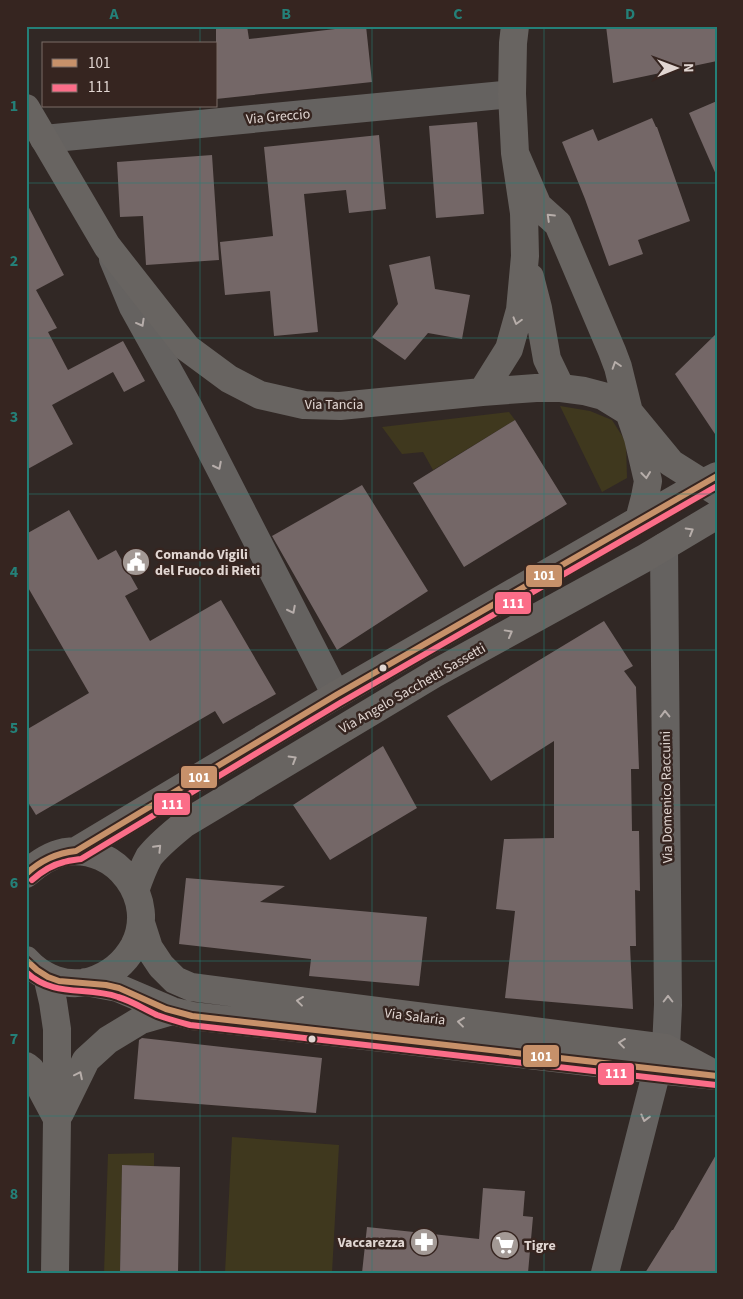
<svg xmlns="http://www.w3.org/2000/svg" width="743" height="1299" font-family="'Source Sans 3',sans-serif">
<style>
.green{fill:#3f381e}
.building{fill:#746767}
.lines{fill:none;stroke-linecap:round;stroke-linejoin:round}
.street{stroke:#656260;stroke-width:28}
.secondary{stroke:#686461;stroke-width:28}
.bus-1-casing{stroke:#362520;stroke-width:10}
.bus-2-casing{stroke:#362520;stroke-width:10}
.bus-1{stroke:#c7916a;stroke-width:6}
.bus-2{stroke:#fb6d88;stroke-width:6}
.oneway{stroke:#b7aeaa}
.oneway2{stroke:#b6adaa}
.grid{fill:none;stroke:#248078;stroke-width:1;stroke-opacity:0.55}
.bus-dot{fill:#e1d6d2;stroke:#362520;stroke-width:2}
.labels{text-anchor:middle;stroke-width:5;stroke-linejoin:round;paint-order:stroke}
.street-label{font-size:14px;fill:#e1d6d2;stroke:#362520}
.poi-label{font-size:14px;font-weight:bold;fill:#e1d6d2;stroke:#362520;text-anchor:start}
.line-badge{stroke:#362520;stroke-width:2}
.badge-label{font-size:14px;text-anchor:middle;font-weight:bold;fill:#fff}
.neatline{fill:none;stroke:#248078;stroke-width:2}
.grid-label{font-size:16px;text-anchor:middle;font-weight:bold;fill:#248078}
</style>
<rect width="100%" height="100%" fill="#312825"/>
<!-- green -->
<path class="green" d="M560,406l30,5 22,9 14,22 1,36 -25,14z
M509,412l6,8 -82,50 -10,-18 -21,2 -20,-27z
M232,1137l107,8 -7,128h-107z
M154,1153v13l-32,-1 -2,108h-16l4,-119z"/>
<!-- building -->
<path class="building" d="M216,26h31l2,13 86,-10 -1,-3h32l6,56 -156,17z
M606,26h111v35l-104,22z
M717,101v76l-28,-64z
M652,118l4,9h1l33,94 -52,19 5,14 -34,12 -24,-67 -23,-57 31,-13 5,12z
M477,122l7,92 -48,4 -7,-92z
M379,135l7,74 -37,4 -3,-23 -42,4 14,138 -44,4 -4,-45 -45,4 -5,-53 53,-6 -9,-89z
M212,155l7,105 -73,5 -3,-49 -23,1 -3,-55z
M26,202l38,73 -28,15 21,38 -9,4 20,38 55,-29 22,40 -21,11 -11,-20 -61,33 21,39 -47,26z
M430,256l5,33 35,6 -8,44 -34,-6 -23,27 -33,-23 26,-33 -9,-39z
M717,333v104l-42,-63z
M515,420l52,84 -103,63 -51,-84z
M362,485l66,106 -91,59 -65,-114z
M69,510l29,50 18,-10 22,39 -13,7 25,45 71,-41 55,94 -53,30 -8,-13 -179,104 -10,-16v-69l63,-37 -63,-109v-50z
M604,621l29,45 -9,5 12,16 3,82h-8l1,62h7l1,60 -5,-1 1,56h-6l3,63 -128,-11 10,-87 -19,-2 8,-70 50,-1v-97l-63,40 -44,-65z
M383,746l34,62 -87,52 -37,-55z
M186,878l99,8 -25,16 167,15 -8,69 -110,-10 2,-17 -132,-15z
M142,1038l180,20 -6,55 -182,-14 5,-59z
M717,1153v120h-72l27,-43h1z
M122,1165l58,2 -2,106h-58z
M483,1188l42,3 -2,25 10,1 -5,56h-166l5,-46 112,12z"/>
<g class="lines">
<!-- street -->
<path class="street" d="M44,139l468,-45
M113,259l20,48 55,99 148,289
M664,547l4,458 -2,43
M605,1273l52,-203"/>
<!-- secondary -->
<path class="secondary" d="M26,108l81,138 80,102 42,31 31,16 44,10 36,1 142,-14 54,-4h25l23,3 19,5 26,16 42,51 46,29
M515,153l23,53 20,18 54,127 6,16 11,45 9,26 10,43 -3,16 -6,23
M530,277l8,31 9,51 14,29
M482,392l27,-43 11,-39 5,-54 -1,-43 -9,-60 -3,-59 1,-51 2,-17
M76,851l260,-156 367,-212 14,-7
M26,874c11,-10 24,-19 39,-22 52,-8 93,48 69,94 -10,18 -24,29 -43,35 -24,7 -49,-3 -65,-21
M135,891c4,-12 8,-23 14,-34 9,-12 23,-23 35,-33l250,-150 211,-116 72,-43
M141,923l8,25 12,18 14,14 16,7 475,61 41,22
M47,976l6,26 4,27v90l-2,154
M86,982l32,6 54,23 20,5 465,54 60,6
M26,1066l5,4 24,45
M60,1113l26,-53 22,-20 33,-20 31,-9"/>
<defs>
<path id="bus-1" d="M26,874c15,-14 30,-21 50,-23l260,-156 381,-219
M26,960l11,10 11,7 11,4 47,4 13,3 47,21 26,7 525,60"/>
<path id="bus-2" d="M32,880c9,-8 19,-15 32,-18 6,-2 11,-2 17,-3l259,-156 377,-217
M26,972c28,26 60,14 92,25 14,4 26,12 39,18 11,4 22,7 33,10l526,60"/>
</defs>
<!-- bus-1 casing -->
<use href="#bus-1" class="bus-1-casing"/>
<!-- bus-2 casing -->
<use href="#bus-2" class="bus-2-casing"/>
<!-- bus-1 -->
<use href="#bus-1" class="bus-1"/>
<!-- bus-2 -->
<use href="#bus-2" class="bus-2"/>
</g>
<!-- one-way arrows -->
<defs><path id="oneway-chevron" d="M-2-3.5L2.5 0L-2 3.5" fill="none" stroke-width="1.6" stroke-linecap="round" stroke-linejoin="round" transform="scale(1.25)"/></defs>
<g class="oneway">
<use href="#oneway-chevron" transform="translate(550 217) rotate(-136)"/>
<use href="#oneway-chevron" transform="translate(517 321) rotate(106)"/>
<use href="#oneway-chevron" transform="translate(616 365) rotate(-108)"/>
<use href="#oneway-chevron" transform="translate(646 475) rotate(83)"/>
<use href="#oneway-chevron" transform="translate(690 531) rotate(-30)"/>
<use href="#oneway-chevron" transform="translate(509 633) rotate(-29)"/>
<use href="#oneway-chevron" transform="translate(293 759) rotate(-31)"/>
<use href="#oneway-chevron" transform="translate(158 848) rotate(-46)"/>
<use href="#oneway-chevron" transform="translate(300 1001) rotate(-173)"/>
<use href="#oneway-chevron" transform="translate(461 1022) rotate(-173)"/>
<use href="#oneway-chevron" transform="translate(622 1043) rotate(-173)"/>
<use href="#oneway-chevron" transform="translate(79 1075) rotate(-64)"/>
</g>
<g class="oneway2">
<use href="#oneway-chevron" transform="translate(141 323) rotate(61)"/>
<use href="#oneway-chevron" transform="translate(218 466) rotate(63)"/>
<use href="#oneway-chevron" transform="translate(292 610) rotate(63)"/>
<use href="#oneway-chevron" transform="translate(665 714) rotate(-91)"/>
<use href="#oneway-chevron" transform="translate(668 999) rotate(-90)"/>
<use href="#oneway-chevron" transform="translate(645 1118) rotate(104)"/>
</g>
<!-- grid -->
<path class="grid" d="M200,26v18M372,26v1247M544,26v1247M200,106v1167M26,183h691M26,338h691M26,494h691M26,650h691M26,805h691M26,961h691M26,1116h691"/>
<!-- icons -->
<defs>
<symbol id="civic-disc" viewBox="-11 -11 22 22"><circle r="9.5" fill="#a39995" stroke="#362520"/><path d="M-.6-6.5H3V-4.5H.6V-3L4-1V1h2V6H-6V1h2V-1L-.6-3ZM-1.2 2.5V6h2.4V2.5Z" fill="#fff"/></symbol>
<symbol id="pharmacy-disc" viewBox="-11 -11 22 22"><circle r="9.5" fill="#a39995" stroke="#362520"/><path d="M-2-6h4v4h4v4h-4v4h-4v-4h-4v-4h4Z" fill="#fff"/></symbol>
<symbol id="supermarket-disc" viewBox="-11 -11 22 22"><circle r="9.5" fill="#a39995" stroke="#362520"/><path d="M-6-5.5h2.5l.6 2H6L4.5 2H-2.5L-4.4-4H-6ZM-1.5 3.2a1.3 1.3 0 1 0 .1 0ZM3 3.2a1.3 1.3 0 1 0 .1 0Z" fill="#fff"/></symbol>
</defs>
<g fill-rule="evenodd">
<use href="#civic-disc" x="120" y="546" width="32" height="32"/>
<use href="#pharmacy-disc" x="408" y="1226" width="32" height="32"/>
<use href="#supermarket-disc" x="489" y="1229" width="32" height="32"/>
</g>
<!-- markers -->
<g class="bus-dot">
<circle cx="383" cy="668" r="4.5"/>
<circle cx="312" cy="1039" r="4.5"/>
</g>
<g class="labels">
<!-- street labels -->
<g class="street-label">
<text transform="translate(278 116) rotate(-5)" y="5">Via Greccio</text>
<text x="334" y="409">Via Tancia</text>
<text transform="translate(412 688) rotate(-30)" y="5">Via Angelo Sacchetti Sassetti</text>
<text transform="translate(666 797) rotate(-91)" y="5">Via Domenico Raccuini</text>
<text transform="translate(415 1016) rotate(7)" y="5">Via Salaria</text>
</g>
<!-- poi labels -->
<g class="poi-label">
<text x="155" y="559">Comando Vigili<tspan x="155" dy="16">del Fuoco di Rieti</tspan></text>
<text x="405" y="1247" text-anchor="end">Vaccarezza</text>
<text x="524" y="1250">Tigre</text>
</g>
</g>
<g class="line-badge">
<rect x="525" y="564" width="38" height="24" rx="5" fill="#c7916a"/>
<rect x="494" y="591" width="38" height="24" rx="5" fill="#fb6d88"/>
<rect x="180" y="765" width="38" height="24" rx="5" fill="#c7916a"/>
<rect x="153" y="792" width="38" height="24" rx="5" fill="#fb6d88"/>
<rect x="522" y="1044" width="38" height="24" rx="5" fill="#c7916a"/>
<rect x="597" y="1062" width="38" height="24" rx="5" fill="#fb6d88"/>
</g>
<g class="badge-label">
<text x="544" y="580">101</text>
<text x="513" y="608">111</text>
<text x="199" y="782">101</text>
<text x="172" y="809">111</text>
<text x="541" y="1061">101</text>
<text x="616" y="1078">111</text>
</g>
<!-- border -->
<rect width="743" height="1299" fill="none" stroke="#362520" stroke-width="55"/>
<!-- legend -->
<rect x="42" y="42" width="175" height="65" fill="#362520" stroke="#7a6c67"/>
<rect x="52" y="59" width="25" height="8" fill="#c7916a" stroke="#7a6c67"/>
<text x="88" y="68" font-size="15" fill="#e1d6d2">101</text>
<rect x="52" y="84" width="25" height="8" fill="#fb6d88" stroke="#7a6c67"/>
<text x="88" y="92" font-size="15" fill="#e1d6d2">111</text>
<!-- north arrow -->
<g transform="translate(676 68) rotate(89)" stroke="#362520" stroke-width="4" paint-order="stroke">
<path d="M0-4L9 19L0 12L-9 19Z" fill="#e1d6d2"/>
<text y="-8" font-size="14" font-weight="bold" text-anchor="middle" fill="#e1d6d2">N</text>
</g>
<rect x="28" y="28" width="688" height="1244" class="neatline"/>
<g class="grid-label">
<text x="114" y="19">A</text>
<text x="286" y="19">B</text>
<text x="458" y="19">C</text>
<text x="630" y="19">D</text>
<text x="14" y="111">1</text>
<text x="14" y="266">2</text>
<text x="14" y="422">3</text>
<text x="14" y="577">4</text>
<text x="14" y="733">5</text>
<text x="14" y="888">6</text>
<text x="14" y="1044">7</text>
<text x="14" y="1199">8</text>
</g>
</svg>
